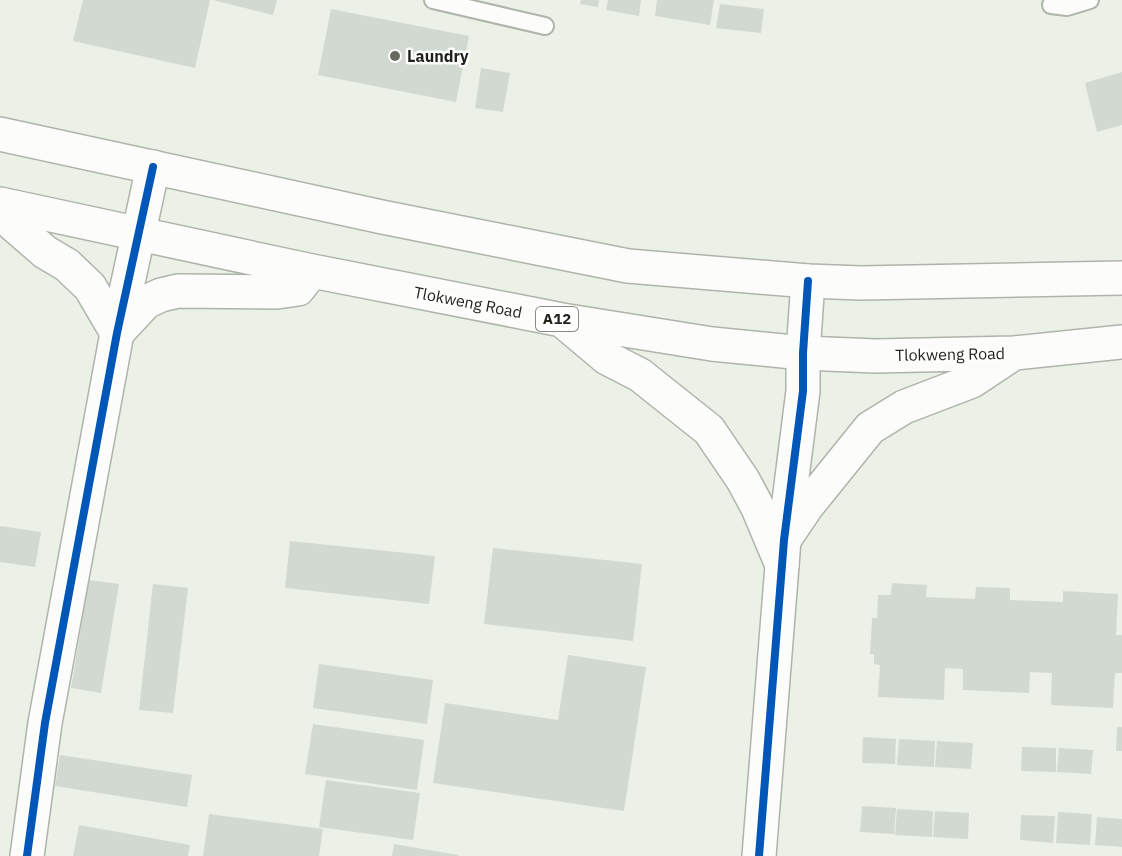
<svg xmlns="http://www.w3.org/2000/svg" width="1122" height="856" font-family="'IBM Plex Sans',sans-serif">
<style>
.building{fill:#d2d9d1}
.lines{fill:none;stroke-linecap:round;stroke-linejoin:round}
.service-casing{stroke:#afb4ab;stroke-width:20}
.minor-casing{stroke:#afb4ab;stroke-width:36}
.primary-casing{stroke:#afb4ab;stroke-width:36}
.service{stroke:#fcfdfb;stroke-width:16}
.minor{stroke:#fcfdfb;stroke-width:33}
.primary{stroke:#fcfdfb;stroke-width:33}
.cycleway-casing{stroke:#fefefe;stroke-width:11}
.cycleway{stroke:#0057b8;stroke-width:8}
.poi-dot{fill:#666a61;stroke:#fefefe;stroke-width:2}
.labels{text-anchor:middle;stroke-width:5;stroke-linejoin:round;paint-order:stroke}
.shield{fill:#fefefe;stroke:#61645e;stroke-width:1.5}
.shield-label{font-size:15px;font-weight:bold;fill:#1e221a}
.poi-label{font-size:16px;font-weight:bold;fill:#1e221a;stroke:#fefefe;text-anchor:start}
.street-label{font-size:16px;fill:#1e221a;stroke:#fefefe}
</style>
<rect width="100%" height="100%" fill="#ebf1e6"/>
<!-- building -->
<path class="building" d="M83,0h127l-15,68 -122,-27z
M213,0h64l-4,15z
M581,0h18l-1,7 -18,-3z
M608,0h33l-2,16 -33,-6z
M657,0h57l-4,25 -55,-9z
M720,4l44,5 -3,24 -45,-5z
M331,9l138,27 -13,66 -138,-27z
M481,68l29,5 -7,39 -28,-4z
M1122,72v53l-25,7 -12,-49z
M0,526l41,6 -6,35 -35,-5z
M290,541l145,15 -6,48 -144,-16z
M493,548l149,16 -9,77 -149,-17z
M89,580l30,4 -18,109 -30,-5z
M892,583l35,2 -1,12 49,2 1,-12 34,1v12l53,2v-11l55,3 -2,41h6v38h-7l-2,35 -62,-3 1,-32 -22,-1 -1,21 -66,-3v-21l-18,-1 -1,32 -66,-3 2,-32 -6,-1v-10h-4l2,-36h5l1,-23h13z
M153,584l35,4 -15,125 -34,-3z
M568,655l78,12 -22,144 -191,-28 12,-80 113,17z
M319,664l114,16 -6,44 -114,-16z
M313,724l111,16 -7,50 -112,-16z
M1117,727h5v24h-6z
M863,737l33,2 -1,25 -33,-1z
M899,739l36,2 -1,26 -37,-2z
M937,741l36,2 -2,26 -36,-2z
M1022,747l34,1v24l-35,-1z
M1059,748l34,2 -2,24 -34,-2z
M60,755l132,20 -5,32 -132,-21z
M326,780l94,13 -7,47 -94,-13z
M862,806l34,2 -2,26 -34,-2z
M897,809l36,2 -1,26 -37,-2z
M935,811l34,2 -1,26 -35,-2z
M1058,812l34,2 -2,31 -34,-2z
M209,814l114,15 -4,27h-116z
M1021,815l34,1 -2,27 -33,-3z
M1097,817l25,2v28l-27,-2z
M79,825l111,20 -2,11h-115z
M394,844l64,11v1h-66z"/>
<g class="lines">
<defs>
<path id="service" d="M433,0l112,26
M1051,5l16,2 23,-7"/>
<path id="minor" d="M27,856l18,-133 72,-390 36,-166
M759,856l25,-316 19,-149v-38l5,-72"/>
<path id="primary" d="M0,134l382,83 246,49 180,15 53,2 261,-5
M0,204l312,67 250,49 150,24 91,9 73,3 138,-3 108,-11
M0,213l45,39 22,13 23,22 27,46 29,-31 15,-7 17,-4 99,1 21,-3 14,-18
M563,321l44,37 33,17 69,55 34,50 15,28 24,57
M784,540l23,-34 63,-78 34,-21 68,-26 42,-28"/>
</defs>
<!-- service casing -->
<use href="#service" class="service-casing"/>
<!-- minor casing -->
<use href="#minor" class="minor-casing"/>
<!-- primary casing -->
<use href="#primary" class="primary-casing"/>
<!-- service -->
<use href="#service" class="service"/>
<!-- minor -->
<use href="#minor" class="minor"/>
<!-- primary -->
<use href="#primary" class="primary"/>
<defs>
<path id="cycleway" d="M27,856l18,-133 72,-390 36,-166
M759,856l25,-316 19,-149v-38l5,-72"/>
</defs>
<!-- cycleway casing -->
<use href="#cycleway" class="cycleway-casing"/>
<!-- cycleway -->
<use href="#cycleway" class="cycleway"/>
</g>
<!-- markers -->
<circle class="poi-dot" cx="395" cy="56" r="6"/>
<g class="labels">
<!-- shield labels -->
<rect class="shield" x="536" y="307" width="42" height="24" rx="4.5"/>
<g class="shield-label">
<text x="557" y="324">A12</text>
</g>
<!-- poi labels -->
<g class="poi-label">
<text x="407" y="62">Laundry</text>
</g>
<!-- street labels -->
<g class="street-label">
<text transform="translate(468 302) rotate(11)" y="6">Tlokweng Road</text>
<text transform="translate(950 354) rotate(-1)" y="6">Tlokweng Road</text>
</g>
</g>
</svg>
